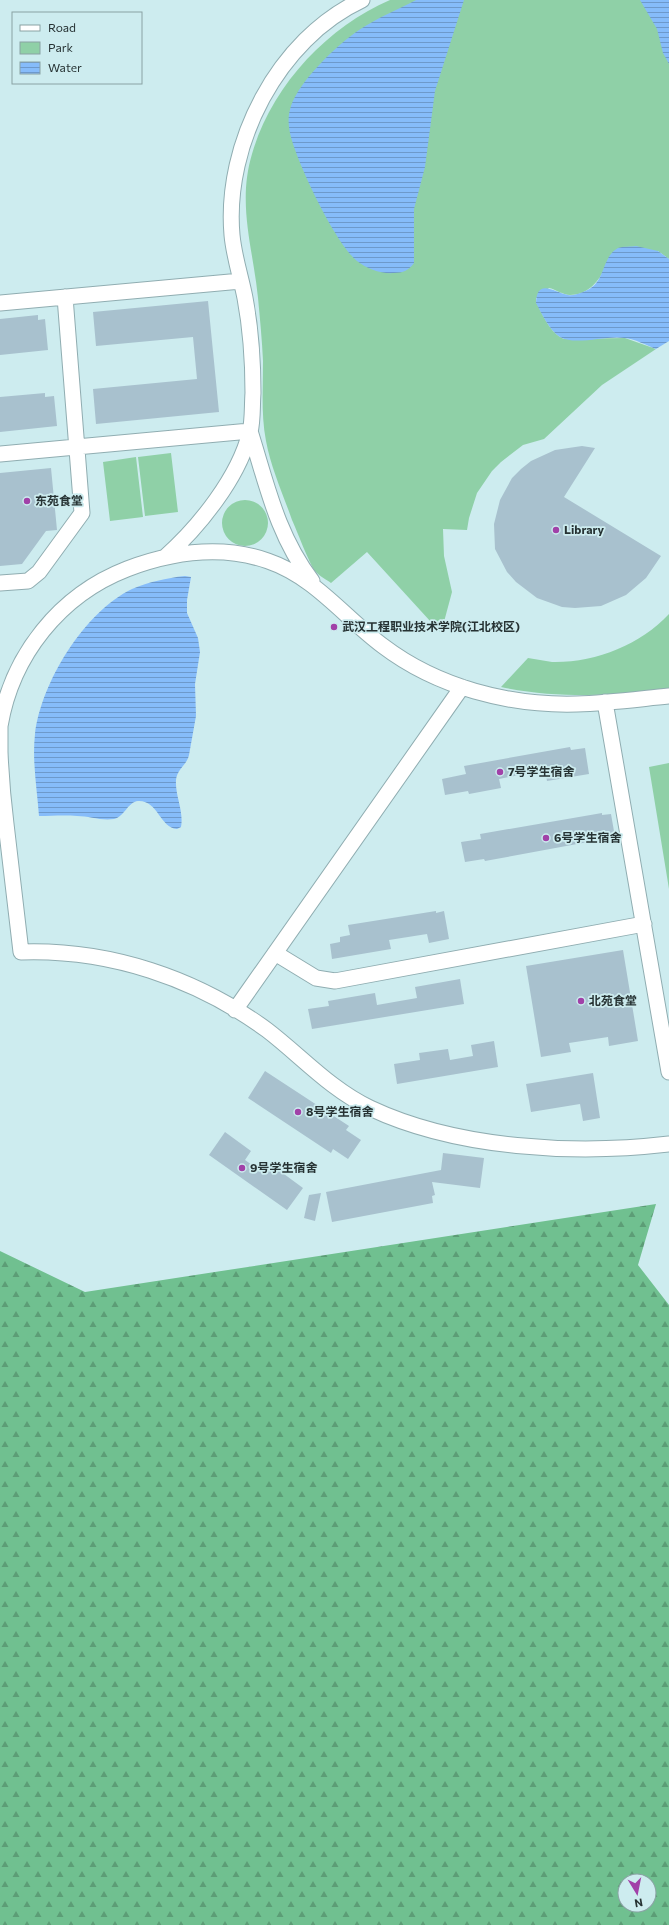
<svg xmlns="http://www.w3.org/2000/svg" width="669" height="1925" font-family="Commissioner,'Noto Sans SC',sans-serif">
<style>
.green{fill:#8fd0a7}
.forest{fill:url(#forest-firs);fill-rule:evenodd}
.water{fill:url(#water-rules)}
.building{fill:#a8c1ce}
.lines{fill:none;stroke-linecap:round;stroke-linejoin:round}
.minor-casing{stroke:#90adb1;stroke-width:17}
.minor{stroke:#fff;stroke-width:15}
.poi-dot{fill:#a141a8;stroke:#cdecef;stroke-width:1.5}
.labels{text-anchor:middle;stroke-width:3.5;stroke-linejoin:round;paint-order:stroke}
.poi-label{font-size:12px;font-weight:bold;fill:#263233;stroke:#cdecef;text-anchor:start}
</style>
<defs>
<pattern id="forest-firs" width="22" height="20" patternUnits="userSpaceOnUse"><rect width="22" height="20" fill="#70c090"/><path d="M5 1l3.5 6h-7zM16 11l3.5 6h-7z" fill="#5c9d76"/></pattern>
<pattern id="water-rules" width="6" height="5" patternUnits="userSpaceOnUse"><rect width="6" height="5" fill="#86bcfa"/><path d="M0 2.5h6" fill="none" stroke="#6d99cb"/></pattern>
</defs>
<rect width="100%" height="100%" fill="#cdecef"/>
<!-- green -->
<path class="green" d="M390,0h279v259l-11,-8 -54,19c-7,14 -18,25 -34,25 -7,0 -15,-6 -21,-7l-13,10v4c7,13 14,31 28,37l61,-1 31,11 -54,36 -58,54 -21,6 -22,17 -9,9 -15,22 -8,25 -2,12 -24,-1 1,27 8,36 -11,41 -74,-81 -36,31c-4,-3 -12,-7 -16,-12 -6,-8 -18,-40 -23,-51 -9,-26 -21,-52 -26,-79 -5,-26 -3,-53 -3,-80 -1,-21 -3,-42 -5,-63 -5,-50 -21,-94 -6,-144 19,-67 75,-127 138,-154z
M171,453l7,59 -33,4 -7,-59z
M136,457l7,60 -33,4 -7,-59z
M222 523a23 23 0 1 1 46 0a23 23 0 1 1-46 0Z
M669,614v77c-57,4 -111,8 -168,-4l27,-29c8,1 16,3 24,4 43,1 88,-17 117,-48z
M669,763v126l-20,-122z"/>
<!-- forest -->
<path class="forest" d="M656,1204l-18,61 31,40v620h-669v-674l85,41zM625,1881h24v24h-24z"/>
<!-- water -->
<path class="water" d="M416,0h48l-29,91 -10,76 -11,42v54c-5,7 -11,10 -20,10 -13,1 -27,-4 -37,-12 -22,-18 -61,-100 -67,-128 -2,-10 -2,-18 1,-27 9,-26 46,-61 68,-76 18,-12 38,-20 57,-30z
M640,0h29v64l-6,-11 -6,-24z
M636,246l22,5 11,8v82l-13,8c-10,-4 -21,-10 -32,-11 -17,-3 -49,8 -64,-1 -11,-7 -18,-23 -24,-34 1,-26 19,-10 32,-8 4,1 10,-1 15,-3 24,-8 17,-34 35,-44 5,-2 13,-1 18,-2z
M185,576l6,1 -4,23v13l11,25 2,14 -5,32 1,32 -7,39c-2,10 -12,14 -13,25 -1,16 8,31 5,47l-4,2c-17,-1 -19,-29 -39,-28 -10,1 -14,16 -24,18 -13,2 -25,-3 -37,-3 -13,-1 -25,0 -38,0 -2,-27 -7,-55 -4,-82 6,-51 49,-122 97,-145 17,-7 34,-11 53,-13z"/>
<!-- building -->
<path class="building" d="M208,301l11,111 -123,12 -3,-35 104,-10 -4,-42 -97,9 -3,-34z
M38,315v5l7,-1 3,31 -48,5v-36z
M45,393v4l9,-1 3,30 -57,6v-35z
M582,446l13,2 -31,49 97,59 -15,22 -20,17 -25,11 -26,2 -13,-1 -25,-9 -21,-16 -9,-10 -12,-23 -1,-25 6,-24 12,-22 9,-9 10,-8 24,-11z
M51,468l6,62 -11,1 -24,33 -22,2v-93z
M570,747l1,3 14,-2 4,26 -42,7 -2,-11 -46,9 2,9 -32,6 -1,-3 -23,4 -3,-16 24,-5 -2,-8z
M602,813v2l9,-1 4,23 -130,24 -1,-2 -19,3 -4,-20 20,-3 -1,-5z
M436,911v2l8,-2 5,28 -20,4 -2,-9 -38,6 2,9 -59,10 -2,-15 10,-2v-5l10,-2 -2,-10z
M623,950l15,91 -29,5 -1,-9 -39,6 2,9 -30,5 -15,-91z
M460,979l4,25 -152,25 -4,-20 21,-3 -1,-5 47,-8 2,12 40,-7 -2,-11z
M494,1041l4,26 -101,17 -3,-20 26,-4 -1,-7 29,-4 2,11 23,-4 -2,-11z
M265,1071l84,55 -3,4 15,10 -13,19 -15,-10 -2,4 -83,-55z
M593,1073l7,45 -17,3 -3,-17 -49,8 -5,-28z
M225,1132l26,19 -6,9 17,12 7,-9 34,25 -16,22 -78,-55z
M443,1153l41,5 -4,30 -48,-6 3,13 -3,1 1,7 -101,19 -6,-30 115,-22z
M321,1193l-6,28 -11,-3 5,-23z"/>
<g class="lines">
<defs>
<path id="minor" d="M0,303l241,-22
M250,431c17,54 27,104 62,150
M0,454l250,-23
M165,557c34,-30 74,-80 85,-125 3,-12 2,-26 3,-39 0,-32 -2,-63 -8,-95 -4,-21 -11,-41 -13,-63 -8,-91 46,-196 130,-235
M0,583l28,-2 11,-9 43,-59 -17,-216
M669,696c-31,3 -62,7 -92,8 -68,2 -140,-17 -194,-58 -39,-29 -68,-69 -115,-85 -46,-16 -96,-9 -141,8 -67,26 -115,86 -127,157 0,8 0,18 0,26 1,24 3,48 6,72 5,42 10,85 15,128 88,-3 175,26 246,78 34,26 63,59 103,78 87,41 205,47 299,36
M605,702l64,370
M275,953l41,25 19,3 309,-57
M235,1010l227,-323"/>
</defs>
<!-- minor casing -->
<use href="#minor" class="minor-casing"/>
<!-- minor -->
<use href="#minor" class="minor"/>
</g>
<!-- markers -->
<g class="poi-dot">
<circle cx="27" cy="501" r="4"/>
<circle cx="556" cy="530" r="4"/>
<circle cx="334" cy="627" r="4"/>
<circle cx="500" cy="772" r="4"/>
<circle cx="546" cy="838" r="4"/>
<circle cx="581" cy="1001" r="4"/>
<circle cx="298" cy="1112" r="4"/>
<circle cx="242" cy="1168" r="4"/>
</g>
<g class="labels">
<!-- poi labels -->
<g class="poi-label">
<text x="35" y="505">东苑食堂</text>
<text x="564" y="534">Library</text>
<text x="342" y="631">武汉工程职业技术学院(江北校区)</text>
<text x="508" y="776">7号学生宿舍</text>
<text x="554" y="842">6号学生宿舍</text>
<text x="589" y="1005">北苑食堂</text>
<text x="306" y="1116">8号学生宿舍</text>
<text x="250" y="1172">9号学生宿舍</text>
</g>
</g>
<!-- legend -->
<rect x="12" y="12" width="130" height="72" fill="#cdecef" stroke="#8aa2a4"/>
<rect x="20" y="25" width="20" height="6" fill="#ffffff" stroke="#8aa2a4"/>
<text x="48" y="32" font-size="12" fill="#263233">Road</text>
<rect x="20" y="42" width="20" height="12" fill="#8fd0a7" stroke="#8aa2a4"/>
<text x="48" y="52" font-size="12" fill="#263233">Park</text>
<rect x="20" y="62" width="20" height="12" fill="url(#water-rules)" stroke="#8aa2a4"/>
<text x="48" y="72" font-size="12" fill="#263233">Water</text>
<!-- north arrow -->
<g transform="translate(637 1893) rotate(170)"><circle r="19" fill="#cdecef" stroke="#8aa2a4"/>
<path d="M0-3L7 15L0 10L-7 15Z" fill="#a141a8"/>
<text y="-6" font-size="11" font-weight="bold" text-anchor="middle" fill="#263233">N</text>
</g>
</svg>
